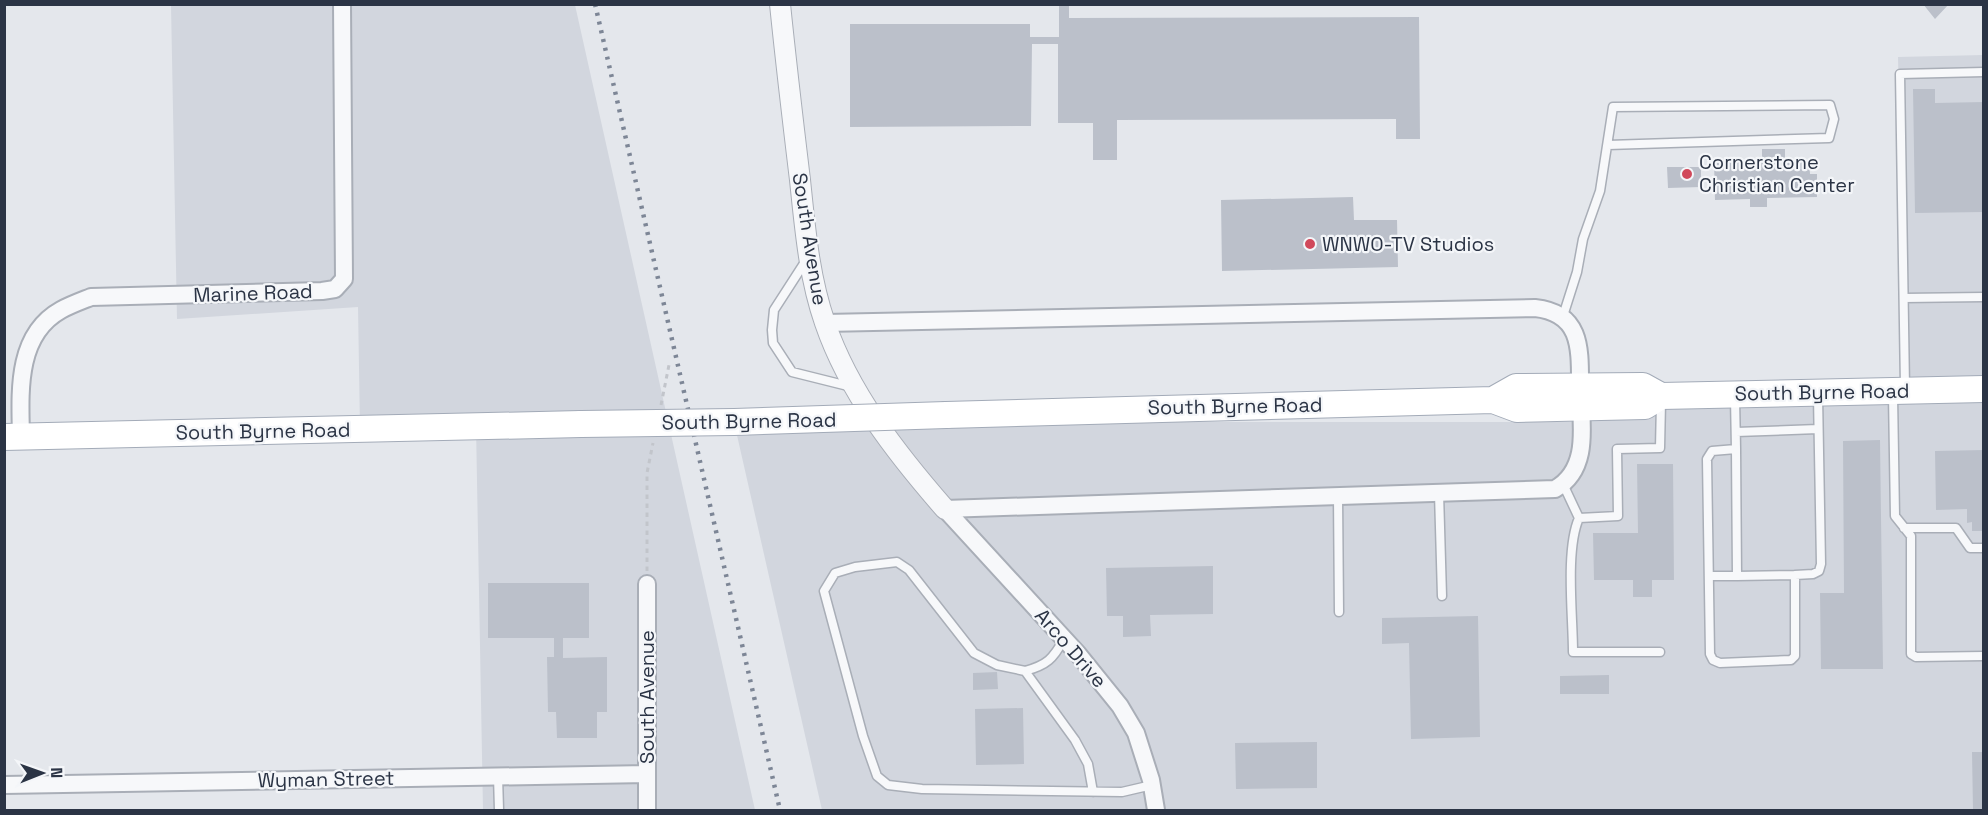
<svg xmlns="http://www.w3.org/2000/svg" width="1988" height="815" font-family="'Space Grotesk',sans-serif">
<style>
.built{fill:#d2d6de}
.building{fill:#bbc0ca}
.lines{fill:none;stroke-linecap:round;stroke-linejoin:round}
.service-casing{stroke:#a9aeb7;stroke-width:11}
.minor-casing{stroke:#a9aeb7;stroke-width:20}
.tertiary-casing{stroke:#a9aeb7;stroke-width:22}
.primary-casing{stroke:#a3abb8;stroke-width:28}
.path{stroke:#c2c5cb;stroke-width:3;stroke-dasharray:4.5 4.5;stroke-linecap:butt}
.service{stroke:#f7f8fa;stroke-width:8}
.minor{stroke:#f7f8fa;stroke-width:16}
.tertiary{stroke:#f7f8fa;stroke-width:20}
.primary{stroke:#fff;stroke-width:26}
.rail{stroke:#7d8696;stroke-width:4.5;stroke-dasharray:3 6;stroke-linecap:butt}
.primary-bridge-casing{stroke:#a3abb8;stroke-width:28;stroke-linecap:butt}
.primary-bridge{stroke:#fff;stroke-width:26}
.poi-dot{fill:#d1495b;stroke:#f4f6f9;stroke-width:2}
.labels{text-anchor:middle;stroke-width:4.5;stroke-linejoin:round;paint-order:stroke}
.poi-label{font-size:20px;fill:#2b3445;stroke:#f4f6f9;text-anchor:start}
.street-label{font-size:20px;fill:#2b3445;stroke:#f4f6f9}
</style>
<rect width="100%" height="100%" fill="#e4e7ec"/>
<!-- built -->
<path class="built" d="M171,5h404l180,805h-272l-7,-384 -116,2 -2,-121 -181,12z
M1983,55v755h-1161l-88,-388h846l155,-28 170,-3 -7,-334z"/>
<!-- building -->
<path class="building" d="M1059,4h10v14l350,-1 1,122h-24v-20l-279,1v40h-24v-37h-35v-79h-26l-1,82 -181,1v-103h180v13h29z
M1923,4h26l-14,15z
M1913,89h22v14l49,-1v110l-69,1z
M1762,149h23v12l24,-1 1,14h7v23l-50,1v9h-17v-8l-35,1 -1,-38 48,-2z
M1667,167h34v20l-33,1z
M1353,197l1,23h43l1,47 -176,4 -1,-71z
M1880,440l3,229h-62l-1,-76h24l-1,-152z
M1984,450v81h-12v-9l-5,1v-14l-31,1 -1,-59z
M1637,464h36l1,116h-22v17h-19v-17h-39l-1,-47h45z
M1213,566v48l-63,1 1,21 -28,1v-21h-16l-1,-48z
M488,583h101v55h-26v20l44,-1v55h-10v26h-40l-1,-26h-8l-1,-55h7v-19h-66z
M1478,616l2,121 -69,2 -2,-96 -27,1v-26z
M997,672l1,17 -25,1v-17z
M1609,675v19h-49v-18z
M1023,708l1,56 -48,1 -1,-56z
M1317,742v46l-81,1 -1,-46z
M1972,752h12v58h-11z"/>
<g class="lines">
<defs>
<path id="service" d="M805,262l-31,48 -2,20 1,13 19,29 60,15
M1904,298l80,-1
M1563,316l14,-44 6,-33 17,-48 13,-84 217,-2 4,14 -5,19 -221,7
M1905,387l-5,-313 84,-2
M1893,395l2,121 16,20v118l5,3 68,-1
M1735,398l1,51 -24,2 -5,8 3,195 3,6 7,3 71,-3 4,-4v-81l18,-1 6,-3 2,-7 -3,-168
M1736,432l82,-3
M1736,449l1,127 58,-1
M1563,484l16,34 39,-2 -1,-67 43,-1 1,-46
M1439,493l3,103
M1338,496l1,116
M1579,518c-14,32 -6,98 -6,134h87
M1904,528h52l14,20h14
M1709,576h28
M1064,639c-11,20 -17,26 -39,32l50,69 13,24 5,28
M1025,671l-28,-6 -23,-12 -65,-83 -12,-8 -42,5 -20,6 -11,18 39,145 14,40 11,9 34,4 200,3 30,-7
M498,776l1,34"/>
<path id="minor" d="M825,323l710,-15c47,5 45,41 45,79
M21,436c-1,-44 -5,-101 40,-126 9,-5 20,-9 30,-13l231,-6 13,-2 9,-10 -2,-275
M945,509l610,-20c30,-17 28,-52 26,-82
M945,509l133,145 42,52 16,27 15,47 5,30
M4,785l643,-11
M647,810v-226"/>
<path id="tertiary" d="M780,4c6,59 13,118 20,176 5,48 9,97 25,143 24,70 72,131 120,186"/>
<path id="primary" d="M1493,400l23,-13 127,-1 18,10
M946,415l547,-15 24,9 128,-3 16,-10 323,-7
M4,437l577,-13"/>
</defs>
<!-- service casing -->
<use href="#service" class="service-casing"/>
<!-- minor casing -->
<use href="#minor" class="minor-casing"/>
<!-- tertiary casing -->
<use href="#tertiary" class="tertiary-casing"/>
<!-- primary casing -->
<use href="#primary" class="primary-casing"/>
<!-- path -->
<path class="path" d="M661,405l8,-40
M647,571v-98l6,-30"/>
<!-- service -->
<use href="#service" class="service"/>
<!-- minor -->
<use href="#minor" class="minor"/>
<!-- tertiary -->
<use href="#tertiary" class="tertiary"/>
<!-- primary -->
<use href="#primary" class="primary"/>
<!-- rail -->
<path class="rail" d="M595,4l185,806"/>
<defs>
<path id="primary-bridge" d="M581,424l153,-2 212,-7"/>
</defs>
<!-- primary-bridge casing -->
<use href="#primary-bridge" class="primary-bridge-casing"/>
<!-- primary-bridge -->
<use href="#primary-bridge" class="primary-bridge"/>
</g>
<!-- markers -->
<g class="poi-dot">
<circle cx="1687" cy="174" r="6"/>
<circle cx="1310" cy="244" r="6"/>
</g>
<g class="labels">
<!-- poi labels -->
<g class="poi-label">
<text x="1699" y="169">Cornerstone<tspan x="1699" dy="23">Christian Center</tspan></text>
<text x="1322" y="251">WNWO-TV Studios</text>
</g>
<!-- street labels -->
<g class="street-label">
<text transform="translate(810 239) rotate(81)" y="7">South Avenue</text>
<text transform="translate(253 293) rotate(-2)" y="7">Marine Road</text>
<text transform="translate(1822 392) rotate(-1)" y="7">South Byrne Road</text>
<text transform="translate(1235 406) rotate(-1)" y="7">South Byrne Road</text>
<text transform="translate(749 421) rotate(-1)" y="7">South Byrne Road</text>
<text transform="translate(263 431) rotate(-1)" y="7">South Byrne Road</text>
<text transform="translate(1071 648) rotate(49)" y="7">Arco Drive</text>
<text transform="translate(647 697) rotate(-90)" y="7">South Avenue</text>
<text transform="translate(326 779) rotate(-1)" y="7">Wyman Street</text>
</g>
</g>
<!-- border -->
<rect width="1988" height="815" fill="none" stroke="#2b3445" stroke-width="12"/>
<!-- north arrow -->
<g transform="translate(42 773) rotate(89)" stroke="#f4f6f9" stroke-width="4.5" paint-order="stroke">
<path d="M0-4.5L10 22L0 15L-10 22Z" fill="#2b3445"/>
<text y="-9" font-size="16" font-weight="bold" text-anchor="middle" fill="#2b3445">N</text>
</g>
</svg>
